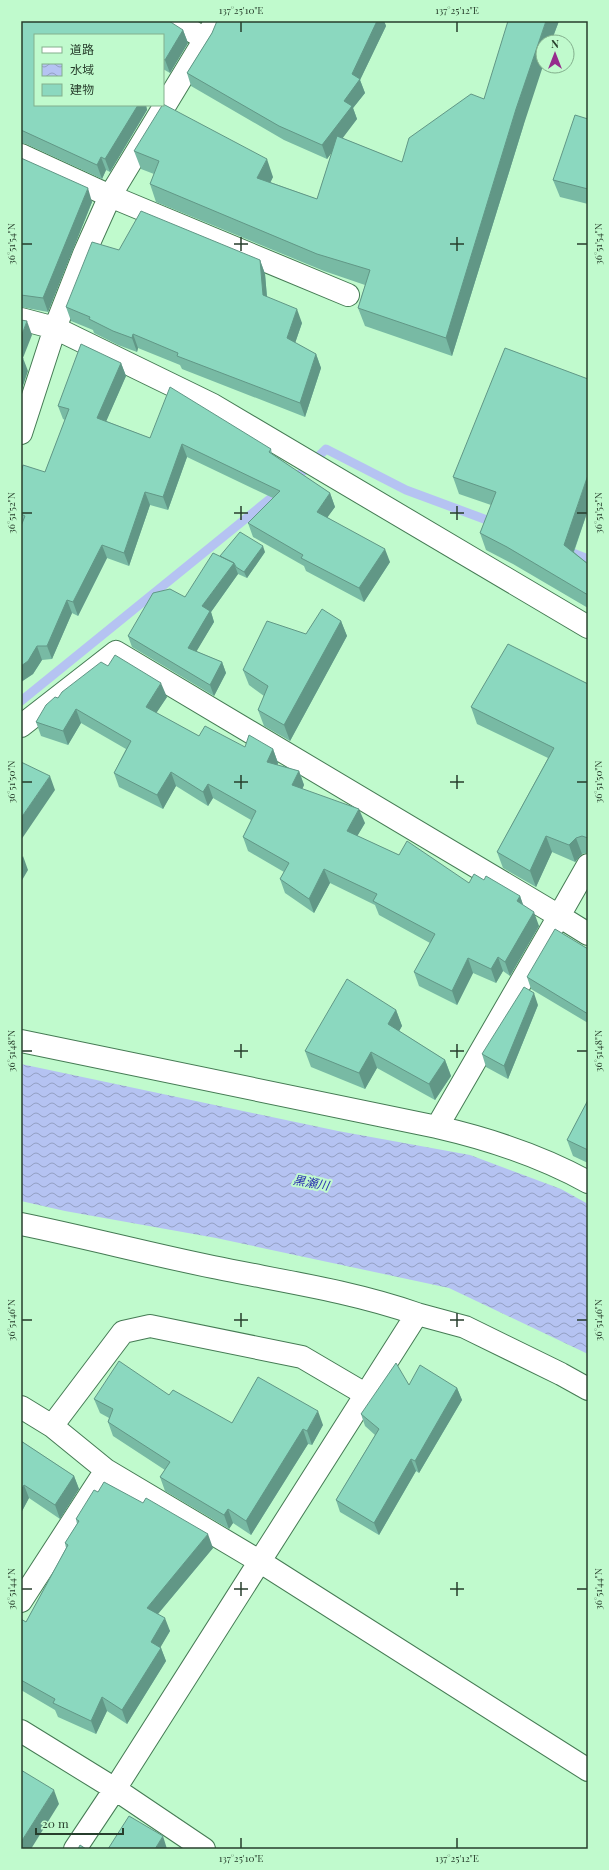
<svg xmlns="http://www.w3.org/2000/svg" width="609" height="1870" font-family="'Playfair Display','Noto Sans JP',serif">
<style>
.water{fill:url(#water-waves)}
.lines{fill:none;stroke-linecap:round;stroke-linejoin:round}
.stream{stroke:#b5c3f2;stroke-width:9}
.minor-casing{stroke:#457b54;stroke-width:24}
.minor{stroke:#fff;stroke-width:22}
.wall{fill:#78baa4}
.shaded-wall{fill:#619786}
.building{fill:#8bd8bf;stroke:#619786}
.ticks{fill:none;stroke:#273e2c;stroke-width:1.5}
.labels{text-anchor:middle;stroke-width:4;stroke-linejoin:round;paint-order:stroke}
.water-label{font-size:12px;font-style:italic;fill:#282caf;stroke:#c0facd}
.neatline{fill:none;stroke:#273e2c;stroke-width:1.5}
.ticks-label{font-size:10px;text-anchor:middle;fill:#273e2c}
</style>
<defs>
<pattern id="water-waves" width="16" height="10" patternUnits="userSpaceOnUse"><rect width="16" height="10" fill="#b5c3f2"/><path d="M0 5q4-4 8 0t8 0" fill="none" stroke="#93a0c4"/></pattern>
</defs>
<rect width="100%" height="100%" fill="#c0facd"/>
<!-- water -->
<path class="water" d="M21,1064l317,67 132,24 91,34 27,15v150l-139,-66 -233,-50 -151,-27 -44,-10z"/>
<g class="lines">
<!-- stream -->
<path class="stream" d="M293,481l33,-32 80,41 89,33
M565,550l23,9
M21,701l260,-211"/>
<defs>
<path id="minor" d="M176,21l30,19
M21,155l89,41 238,99
M21,319l34,9 158,77 375,222
M21,433l34,-105 29,-74 26,-58 106,-175
M21,726l95,-74 443,264 -122,211c52,12 104,29 151,55
M588,865l-29,51 29,18
M21,1041l416,86
M21,1224c64,13 128,30 192,43 68,14 138,24 204,47
M21,1407l31,19 54,44 153,91 329,209
M52,1426l71,-94 27,-6 152,31 63,37
M21,1601l85,-131
M21,1731l94,58 89,60
M75,1849l40,-60 302,-475 48,13 96,47 27,15"/>
</defs>
<!-- minor casing -->
<use href="#minor" class="minor-casing"/>
<!-- minor -->
<use href="#minor" class="minor"/>
</g>
<!-- wall -->
<path class="wall" d="M21,21l162,9 5,13 -18,30 -7,-4v-34h-128v70h111l1,5 -37,62 -4,-2 -4,9 -76,-35 -5,-1z
M217,21h167l2,5 -26,54 5,13 -12,15 4,11 -15,19 60,24 82,-63 75,-78 -8,21h-8l-20,85 -71,229 -87,-30 -7,-18 7,-23 -41,-14 -168,-69 -6,-18 4,-10 -13,-5 -7,-18 139,26 -3,5 47,17 15,-47 -5,7 -43,-19 -93,-54 -4,-13 25,-40z
M588,119v85l-28,-7 -7,-17z
M21,158l71,44 -44,110 -27,-5z
M119,250l141,10 5,14 2,23 35,26 -7,20 21,11 5,14 -16,49 -123,-48 -2,-4 -42,-17 -1,4 -19,-7 -24,-12 -1,-3 -22,-9 -5,-14z
M121,363l5,13 -20,45 44,17 121,11 1,5 58,39 5,14 -8,10 63,45 -26,40 -58,-31 -2,-5 -51,-29 -5,-14 25,-25 -86,-41 -19,53 -18,-5 -21,61 -22,-8 -29,58 -6,-3 -20,46 -10,1 -9,14 -12,8v-209l24,-1 20,-52 -2,-1 -5,-13z
M453,477l135,33 -14,42 14,12v44l-75,-44 -27,-14 -6,-17 11,-28 -32,-11z
M265,552l-18,26 -9,-4 -27,38 3,10 -18,29 26,11 4,11 -12,23 -82,-49 -4,-11 57,-39 35,-41z
M341,621l6,15 -57,105 -26,-15 -6,-16 6,-14 -15,-11 -6,-15 63,-36z
M108,666l59,31 -11,16 43,23 46,11 28,2 5,14v2l21,6 5,14 -2,4 63,34 -8,13 42,19 70,28 15,-3 36,16 3,9 16,21 -29,50 -7,-5 -7,12 -23,-10 -16,32 -38,-19 -5,-14 16,-29 -51,-28 -4,-10 -45,-22 -16,30 -29,-20 -5,-14 4,-7 -36,-21 -5,-14 8,-17 -38,-22 -5,8 -32,-20 -13,23 -44,-22 -5,-14 12,-24 -45,-26 -13,22 -27,-9 -5,-14 22,-24z
M588,684v169l-6,1 -7,8 -23,-10 -16,35 -33,-19 -6,-16 51,-94 -71,-34 -6,-17z
M588,949v74l-57,-34 -4,-12z
M538,1005l-30,74 -22,-12 -4,-13z
M396,1010l6,16 -3,5 46,29 6,16 -16,24 -58,-32 -12,21 -54,-22 -6,-16z
M588,1100v63l-15,-7 -6,-16z
M409,1385l48,3 5,12 -43,73 -3,-2 -37,64 -39,-23 -4,-12 39,-65 -10,-9 -4,-12z
M169,1395l63,28 91,2 -11,20 -4,-1 -57,91 -18,-12 -4,6 -64,-38 -5,-14 5,-7 -52,-34 -5,-14 1,-4 -9,-5 -6,-14z
M21,1441l53,35 5,13 -19,30 -31,-21 -8,15z
M98,1492l115,56 -55,66 12,17 -10,16 1,1 5,13 -39,63 -20,-13 -11,23 -38,-17 -3,-7 -34,-20v-71l5,3 40,-74 -1,-5 12,-19 -1,-5z"/>
<!-- shaded-wall -->
<path class="shaded-wall" d="M377,21h7l2,5 -26,54 5,13 -12,15 4,11 -30,40 -5,-14 22,-44 8,-27z
M546,21h13l-8,21h-8v24l-20,61 -71,229 -6,-18 70,-229z
M183,30l5,13 -18,30 -5,-13z
M138,105h8l1,5 -37,62 -5,-13z
M101,157l5,13 -4,9 -5,-14z
M267,159l6,18 -9,19 -7,-18z
M88,188l4,14 -44,110 -5,-14z
M260,260l5,14 3,35 -5,-14z
M297,309l5,14 -10,29 -5,-14z
M27,321l5,14 -11,28v-26z
M133,334l5,14 -1,4 -5,-14z
M316,354l5,14 -16,49 -5,-14z
M23,358l5,13 -7,21v-28z
M121,363l5,13 -24,55 -5,-13z
M182,444l5,13 -19,53 -5,-13z
M588,475v35l-18,52 -6,-17z
M145,492l5,13 -21,61 -5,-13z
M330,493l5,14 -13,18 -5,-13z
M102,545l5,13 -29,58 -5,-14z
M263,546l2,6 -18,26 -3,-6z
M385,549l5,13 -26,40 -5,-14z
M234,563l4,11 -27,38 3,10 -22,37 -4,-11 14,-42z
M67,600l5,13 -20,46 -5,-13z
M341,621l6,15 -57,105 -6,-16z
M37,646l5,14 -9,14 -12,8v-16z
M222,662l4,11 -12,23 -4,-11z
M161,683l6,14 -16,24 -5,-14z
M76,709l5,14 -13,22 -5,-14z
M273,749l5,14 -6,13 -5,-14z
M299,771l5,14 -6,14 -6,-14z
M171,772l5,14 -13,23 -6,-14z
M50,776l5,14 -34,50v-22z
M208,784l5,14 -5,8 -5,-14z
M359,809l6,14 -13,22 -5,-14z
M546,836l6,16 -16,35 -6,-16z
M576,838l6,16 -7,8 -6,-17z
M23,856l5,14 -7,12v-23z
M324,869l6,14 -16,30 -5,-14z
M520,896l5,14 -8,-9z
M534,912l5,14 -29,50 -5,-14z
M498,957l5,14 -7,12 -5,-14z
M468,958l5,15 -16,32 -5,-14z
M534,993l4,12 -30,74 -4,-13z
M396,1010l6,16 -8,14 -6,-16z
M371,1052l6,16 -12,21 -6,-16z
M445,1060l6,16 -16,24 -6,-16z
M457,1388l5,12 -43,73 -4,-12z
M318,1411l5,14 -11,20 -5,-14z
M303,1429l5,15 -57,91 -5,-14z
M411,1459l5,12 -37,64 -5,-12z
M74,1476l5,13 -19,30 -5,-14z
M24,1485l5,13 -8,15v-23z
M228,1509l5,14 -4,6 -5,-14z
M208,1534l5,14 -61,73 -5,-13z
M165,1618l5,13 -14,24 -5,-13z
M161,1648l5,13 -39,63 -5,-14z
M102,1697l5,14 -11,23 -5,-13z
M54,1790l5,14 -28,45h-10v-7z
M163,1836l4,13h-12z"/>
<!-- building -->
<path class="building" d="M21,21h148l14,9 -18,30 -2,-1v-24h-128v70h103l-33,54 -4,-2 -4,8 -76,-35z
M217,21h160l-25,53 8,5 -16,22 8,5 -30,39 -43,-19 -92,-53 25,-40z
M508,21h38l-30,88 -70,229 -88,-30 12,-38 -53,-16 -167,-70 9,-23 -25,-10 29,-47 104,55 -10,19 60,21 20,-63 65,26 7,-24 62,-44 13,5z
M575,115l13,4v70l-35,-9z
M21,158l67,30 -45,110 -22,-3z
M141,211l119,49 3,35 34,14 -10,29 29,16 -16,49 -123,-47 1,-3 -45,-19 -1,4 -19,-7 -24,-12 1,-2 -24,-10 26,-65 27,8z
M21,320l6,1 -6,16z
M81,344l40,19 -24,55 53,20 20,-51 101,62 -2,3 61,41 -13,19 68,37 -26,39 -58,-30 2,-3 -55,-32 32,-32 -98,-47 -19,53 -18,-5 -21,61 -22,-8 -29,57 -6,-2 -20,46h-10l-9,15 -7,5v-140l4,-10 -4,-2v-41l2,-8 22,7 24,-63 -11,-3z
M505,348l83,31v96l-24,70 24,19v31l-81,-48 -27,-14 16,-41 -43,-15z
M21,357l2,1 -2,6z
M240,532l23,14 -19,26 -8,-5 -2,-4 -14,-7z
M213,553l21,10 -32,43 8,5 -22,37 34,14 -12,23 -82,-49 25,-43 17,-4 15,8z
M322,609l19,12 -57,104 -26,-15 10,-24 -25,-16 24,-49 39,13z
M508,644l80,40v154l-6,-2 -6,2 -7,7 -23,-9 -16,35 -33,-19 57,-104 -83,-41z
M115,655l46,28 -15,24 53,29 6,-10 40,21 4,-12 24,14 -6,13 32,9 -7,14 67,24 -12,22 52,24 8,-14 62,42 5,-9 10,6 2,-4 34,20 -3,5 17,11 -29,50 -7,-5 -7,12 -23,-11 -16,33 -38,-19 21,-38 -62,-33 4,-7 -53,-25 -15,30 -29,-20 9,-16 -46,-26 13,-26 -48,-27 -5,8 -32,-20 -14,23 -43,-22 17,-32 -55,-32 -13,22 -27,-9 10,-17 9,-8 3,1 4,-6 39,-30 7,4z
M21,762l29,14 -29,42z
M555,929l33,20v65l-61,-37z
M347,979l49,31 -8,14 57,36 -16,24 -58,-32 -12,21 -54,-22z
M524,987l10,6 -30,73 -22,-12z
M588,1100v50l-21,-10z
M119,1361l50,34 4,-5 59,33 26,-46 60,34 -11,20 -4,-2 -57,92 -18,-12 -4,6 -64,-38 10,-15 -62,-40 5,-13 -19,-10z
M396,1363l13,22 11,-20 37,23 -42,73 -4,-2 -37,64 -38,-23 43,-71 -18,-15z
M21,1441l53,35 -19,29 -31,-20 -3,5z
M104,1482l39,21 3,-5 62,36 -61,74 18,10 -14,24 10,6 -39,62 -20,-13 -11,24 -38,-18 2,-4 -34,-19v-61l5,3 42,-77 -3,-2 14,-22 -3,-2 18,-29 4,2z
M21,1770l33,20 -33,52z
M129,1816l34,20 -8,13h-47z
M80,1845l6,4h-8z"/>
<!-- ticks -->
<path class="ticks" d="M241,22v10M457,22v10M241,237v14M457,237v14M22,244h10M234,244h14M450,244h14M577,244h10M241,506v14M457,506v14M22,513h10M234,513h14M450,513h14M577,513h10M241,775v14M457,775v14M22,782h10M234,782h14M450,782h14M577,782h10M241,1044v14M457,1044v14M22,1051h10M234,1051h14M450,1051h14M577,1051h10M241,1313v14M457,1313v14M22,1320h10M234,1320h14M450,1320h14M577,1320h10M241,1582v14M457,1582v14M22,1589h10M234,1589h14M450,1589h14M577,1589h10M241,1838v10M457,1838v10"/>
<g class="labels">
<!-- water labels -->
<g class="water-label">
<text transform="translate(311 1183) rotate(10)" y="4">黒瀬川</text>
</g>
</g>
<!-- border -->
<rect width="609" height="1870" fill="none" stroke="#c0facd" stroke-width="44"/>
<!-- legend -->
<rect x="34" y="34" width="130" height="72" fill="#c0facd" stroke="#83af8d"/>
<rect x="42" y="47" width="20" height="6" fill="#ffffff" stroke="#83af8d"/>
<text x="70" y="54" font-size="12" fill="#273e2c">道路</text>
<rect x="42" y="64" width="20" height="12" fill="url(#water-waves)" stroke="#83af8d"/>
<text x="70" y="74" font-size="12" fill="#273e2c">水域</text>
<rect x="42" y="84" width="20" height="12" fill="#8bd8bf" stroke="#83af8d"/>
<text x="70" y="94" font-size="12" fill="#273e2c">建物</text>
<!-- north arrow -->
<g transform="translate(555 54)"><circle r="19" fill="#c0facd" stroke="#83af8d"/>
<path d="M0-3L7 15L0 10L-7 15Z" fill="#962b8d"/>
<text y="-6" font-size="11" font-weight="bold" text-anchor="middle" fill="#273e2c">N</text>
</g>
<!-- scale -->
<path d="M36 1828v6h87v-6" fill="none" stroke="#273e2c" stroke-width="2"/>
<text x="42" y="1828" font-size="12" fill="#273e2c" stroke="#c0facd" stroke-width="3" paint-order="stroke">20 m</text>
<rect x="22" y="22" width="565" height="1826" class="neatline"/>
<g class="ticks-label">
<text x="241" y="14">137°25'10"E</text>
<text x="457" y="14">137°25'12"E</text>
<text transform="translate(11 244) rotate(-90)" y="4">36°51'54"N</text>
<text transform="translate(598 244) rotate(-90)" y="4">36°51'54"N</text>
<text transform="translate(11 513) rotate(-90)" y="4">36°51'52"N</text>
<text transform="translate(598 513) rotate(-90)" y="4">36°51'52"N</text>
<text transform="translate(11 782) rotate(-90)" y="4">36°51'50"N</text>
<text transform="translate(598 782) rotate(-90)" y="4">36°51'50"N</text>
<text transform="translate(11 1051) rotate(-90)" y="4">36°51'48"N</text>
<text transform="translate(598 1051) rotate(-90)" y="4">36°51'48"N</text>
<text transform="translate(11 1320) rotate(-90)" y="4">36°51'46"N</text>
<text transform="translate(598 1320) rotate(-90)" y="4">36°51'46"N</text>
<text transform="translate(11 1589) rotate(-90)" y="4">36°51'44"N</text>
<text transform="translate(598 1589) rotate(-90)" y="4">36°51'44"N</text>
<text x="241" y="1862">137°25'10"E</text>
<text x="457" y="1862">137°25'12"E</text>
</g>
</svg>
